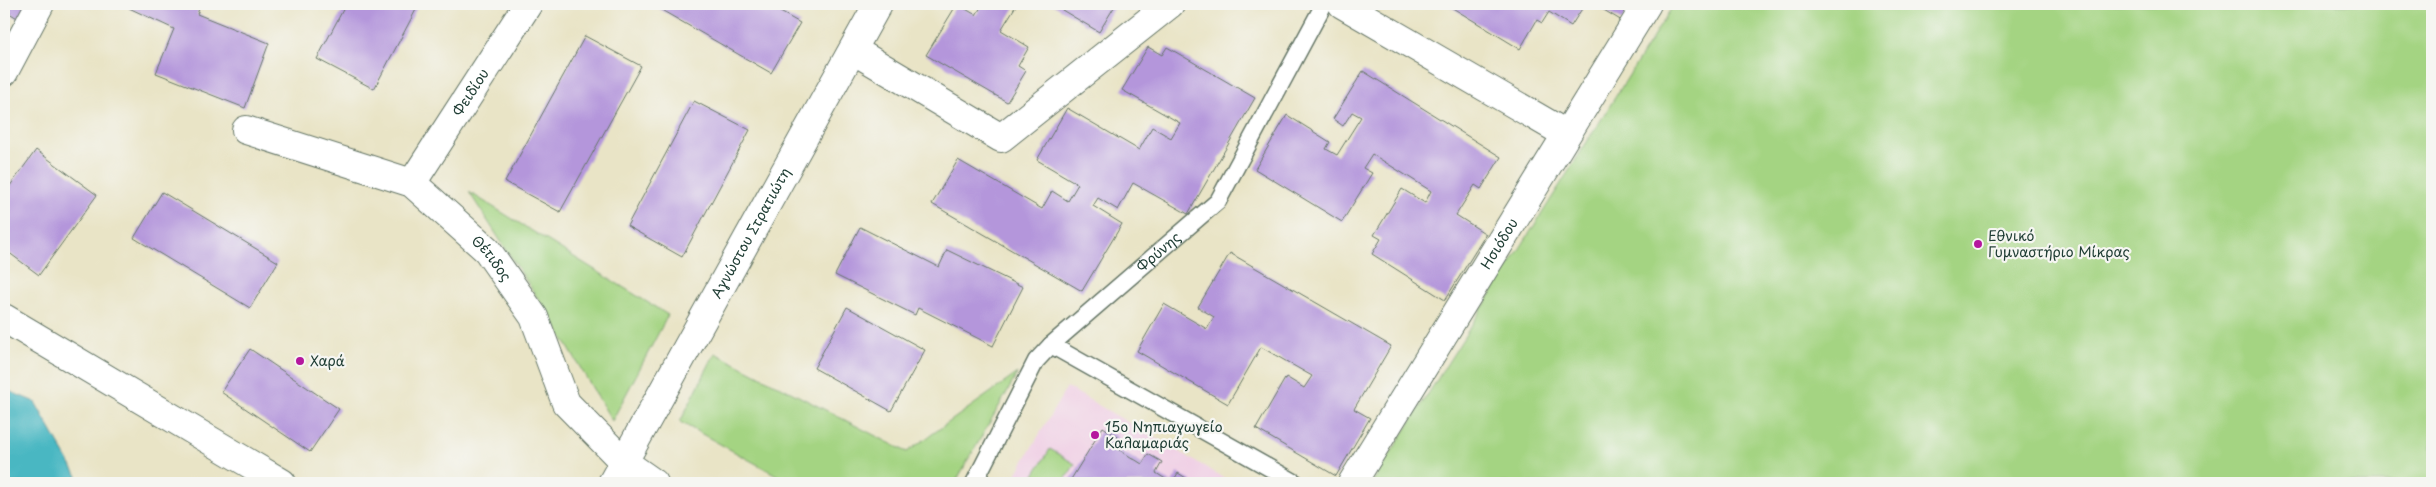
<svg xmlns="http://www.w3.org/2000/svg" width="2436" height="487" font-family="'Playpen Sans',sans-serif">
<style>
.built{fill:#f0d0e5}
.green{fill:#a4d482;stroke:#62885b}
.water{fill:#49b7c2;stroke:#347a7b}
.building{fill:#b496db}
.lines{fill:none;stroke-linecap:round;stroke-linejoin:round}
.lane-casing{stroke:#667767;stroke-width:19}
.street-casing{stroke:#667767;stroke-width:30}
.secondary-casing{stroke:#667767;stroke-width:30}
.lane{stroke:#fff;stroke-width:16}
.street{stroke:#fff;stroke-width:28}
.secondary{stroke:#fff;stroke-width:28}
.poi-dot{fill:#b5179e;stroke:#f6f6f2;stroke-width:2}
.labels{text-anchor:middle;stroke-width:4.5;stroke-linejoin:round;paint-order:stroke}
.street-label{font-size:14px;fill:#1f3d34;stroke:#f6f6f2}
.poi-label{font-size:14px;fill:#1f3d34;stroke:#f6f6f2;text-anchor:start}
</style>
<rect width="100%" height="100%" fill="#f6f6f2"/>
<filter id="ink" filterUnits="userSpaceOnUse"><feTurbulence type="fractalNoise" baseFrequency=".02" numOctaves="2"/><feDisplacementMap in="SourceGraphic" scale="10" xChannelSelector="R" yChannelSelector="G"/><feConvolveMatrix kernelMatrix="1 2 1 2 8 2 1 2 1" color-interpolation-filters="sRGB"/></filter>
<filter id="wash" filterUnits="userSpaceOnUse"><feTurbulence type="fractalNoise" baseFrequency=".0096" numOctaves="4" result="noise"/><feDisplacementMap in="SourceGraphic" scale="20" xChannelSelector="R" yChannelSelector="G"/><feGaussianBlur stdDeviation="1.12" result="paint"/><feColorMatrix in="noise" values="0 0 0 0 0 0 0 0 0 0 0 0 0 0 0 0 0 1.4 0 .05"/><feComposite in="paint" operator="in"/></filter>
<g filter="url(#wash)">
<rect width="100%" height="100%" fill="#e9e4c6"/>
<!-- built -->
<path class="built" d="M1067,387l166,96h-222z"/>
<!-- green -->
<path class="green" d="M1674,4h758v479h-1060z
M469,192l199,123 -56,106 -57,-96z
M715,353l192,99 111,-79 -63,110h-164l-111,-61z
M1050,449l25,15 -12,19h-34z"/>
<!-- water -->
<path class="water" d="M4,389l31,13 46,81h-77z"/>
<g id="blocks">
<!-- building -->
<path class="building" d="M4,4h35l-10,21 -25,-15z
M131,4h70l-4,10 72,29 -24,65 -89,-35 18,-44 -45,-21z
M346,4h73l-45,85 -57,-30z
M651,4h115l34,19 -29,50z
M957,4l19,11 7,-11h34l-16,26 28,17 -11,19 8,5 -19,31 -81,-47z
M1052,4h64l-17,28z
M1446,4h139l-14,22 -22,-14 -7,11 -5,-3 -17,29z
M1594,4h39l-11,17z
M585,36l56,30 -81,146 -55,-30z
M1148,47l14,8 5,-8 88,51 -67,116 -55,-31 -15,27 -20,-12 -5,8 29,18 -40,67 -150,-87 26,-44 84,49 10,-18 16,10 10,-17 -41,-24 30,-52 72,42 13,-23 19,11 9,-15 -58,-33z
M1363,71l138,86 -20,32 -6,-4 -19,30 30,19 -41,66 -73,-46 9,-15 -7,-4 28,-46 23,14 6,-12 -59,-37 -9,14 9,5 -30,49 -87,-53 32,-54 43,27 -4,7 11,6 24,-38 -9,-5 -9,14 -10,-7z
M694,101l56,29 -68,127 -55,-31z
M36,150l61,45 -58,80 -35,-26v-55z
M162,192l116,70 -28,46 -116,-70z
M860,227l79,40 8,-17 76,37 -30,59 -75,-38 -3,7 -80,-40z
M1230,253l161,93 -37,63 16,9 -34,58 -80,-47 30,-52 18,11 8,-12 -51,-29 -33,57 -91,-53 27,-47 43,25 7,-12 -16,-10z
M847,307l78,43 -34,61 -77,-43z
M250,349l89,60 -29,43 -89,-60z
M1103,427l15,10 -5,9 29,18 6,-10 14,8 -6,11 16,10 6,-10 13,8 -1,2h-116l-4,-2z"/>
</g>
</g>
<g filter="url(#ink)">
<use href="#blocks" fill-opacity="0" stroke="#667767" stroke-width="1"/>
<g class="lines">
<defs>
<g id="lane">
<path d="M1051,345l245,138"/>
<path id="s1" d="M974,483l62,-122 15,-16 167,-144 106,-197"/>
</g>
<g id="street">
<path d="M1342,4l224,130"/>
<path d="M853,50l148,88 169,-134"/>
<path d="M4,72l36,-68"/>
<path id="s2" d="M246,130l166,53 75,67 47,67 32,86 58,59 30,21"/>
<path id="s3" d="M412,183l116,-179"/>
<path d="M4,318l278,165"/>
<path id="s4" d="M612,483l266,-479"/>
</g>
<g id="secondary">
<path id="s5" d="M1352,483l295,-479"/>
</g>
</defs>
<!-- lane casing -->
<use href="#lane" class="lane-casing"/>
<!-- street casing -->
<use href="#street" class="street-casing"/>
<!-- secondary casing -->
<use href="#secondary" class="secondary-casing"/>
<!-- lane -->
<use href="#lane" class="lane"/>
<!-- street -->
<use href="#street" class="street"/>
<!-- secondary -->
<use href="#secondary" class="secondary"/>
</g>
</g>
<!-- markers -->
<g class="poi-dot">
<circle cx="1978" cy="244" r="5"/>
<circle cx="300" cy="361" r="5"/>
<circle cx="1095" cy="435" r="5"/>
</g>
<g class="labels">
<!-- street labels -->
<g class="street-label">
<text dy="5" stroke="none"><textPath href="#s3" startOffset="108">Φειδίου</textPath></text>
<text dy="5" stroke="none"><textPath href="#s4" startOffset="286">Αγνώστου Στρατιώτη</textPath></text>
<text dy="5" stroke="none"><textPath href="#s5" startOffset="281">Ησιόδου</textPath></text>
<text dy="5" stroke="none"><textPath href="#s1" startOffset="301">Φρύνης</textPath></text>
<text dy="5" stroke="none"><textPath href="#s2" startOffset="284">Θέτιδος</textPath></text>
</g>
<!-- poi labels -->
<g class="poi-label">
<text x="1988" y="241">Εθνικό<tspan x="1988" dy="16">Γυμναστήριο Μίκρας</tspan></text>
<text x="310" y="366">Χαρά</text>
<text x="1105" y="432">15ο Νηπιαγωγείο<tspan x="1105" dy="16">Καλαμαριάς</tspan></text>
</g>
</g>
<!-- margin -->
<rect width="2436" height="487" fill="none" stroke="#f6f6f2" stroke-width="20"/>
</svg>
